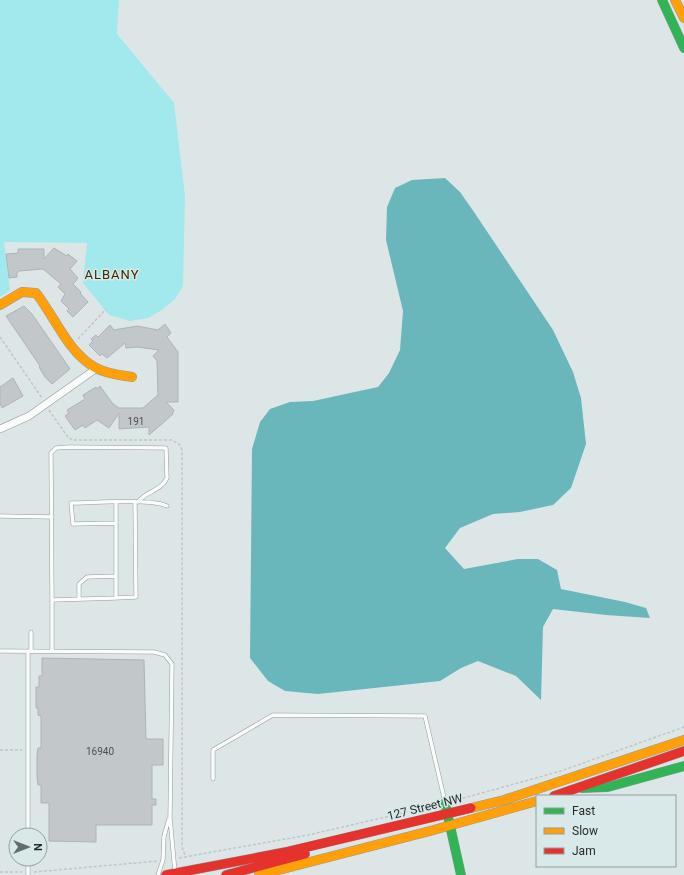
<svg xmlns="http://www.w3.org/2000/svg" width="684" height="875" font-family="Roboto,sans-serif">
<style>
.green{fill:#a1e9ed}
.water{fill:#6ab7bb}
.building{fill:#c2c8c9;stroke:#aeb4b4}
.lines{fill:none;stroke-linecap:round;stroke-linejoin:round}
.lane-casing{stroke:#939a9a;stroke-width:4.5}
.street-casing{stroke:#939a9a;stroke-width:8}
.fast-casing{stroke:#939a9a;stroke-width:10}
.slow-casing{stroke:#939a9a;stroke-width:10}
.jam-casing{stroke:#939a9a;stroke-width:10}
.path{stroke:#c2c5c5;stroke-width:1.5;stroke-dasharray:3 2;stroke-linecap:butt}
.lane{stroke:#fafbfb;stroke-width:3.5}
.street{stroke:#fafbfb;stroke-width:7}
.fast{stroke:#30b455;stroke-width:9}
.slow{stroke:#ff9f0a;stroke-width:9}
.jam{stroke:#e5322d;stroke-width:9}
.labels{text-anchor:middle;stroke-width:3;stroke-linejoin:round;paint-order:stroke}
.number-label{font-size:10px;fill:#4c5252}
.street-label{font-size:12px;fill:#252b2b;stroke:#d9e9ea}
.neighbourhood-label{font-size:13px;letter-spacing:1px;fill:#3c2601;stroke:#d9e9ea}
</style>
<rect width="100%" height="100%" fill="#dde6e6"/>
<!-- green -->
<path class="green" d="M0,0h119l-2,34 57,69 11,93 -2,90 -8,13 -13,11 -14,8 -18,3 -21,-6 -26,-32 4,-40 -83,-1 6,48 -10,7z"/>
<!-- water -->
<path class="water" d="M445,178l15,14 14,20 79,118 20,42 8,26 5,46 -15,44 -18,17 -33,7 -27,2 -33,14 -15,20 19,21 54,-10h20l19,11 4,19 64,13 21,6 4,10 -44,-3 -53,-6 -10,18 -2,73 -25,-24 -38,-15 -17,7 -21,13 -122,13 -33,-3 -17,-10 -18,-23 2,-209 8,-27 10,-13 20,-7 23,-1 65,-14 11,-14 11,-23 3,-39 -17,-71 1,-33 8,-19 17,-8z"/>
<!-- building -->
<path class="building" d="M54,248l13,8 1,-2 9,7 -7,8 8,9 -5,6 8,8 -1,1 8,9 -15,15 -6,-6 2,-2 -8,-8 4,-7 -7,-7 3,-3 -18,-15 -24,2 -2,2v4l-8,1 -3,-24 12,-1v-4h26v10z
M24,306l8,8 38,55 -18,15 -7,-7 -6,-10 1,-1 -34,-50z
M165,324l6,9 -4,4 11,15v50h-12l8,8 -2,5 -23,20v-8l-30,2v-16l-10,15 -12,-8 -12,8 -2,-3 -8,5 -10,-14 4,-3 -2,-3 18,-11 -2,-4 13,-8 1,2 3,-3 13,18 6,4h24l15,-13 -1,-34 -4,-5 6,-6 -22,-3 -11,1 -1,-5 -18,15 -5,-4 -2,2 -11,-11 4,-4 -2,-2 5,-4 2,2 12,-12 4,5 23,-4 21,4z
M13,378l10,18 -21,12 -2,-5v-16z
M42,658l102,2 2,79h17v26h-11v34h4v6h-4v20h-56v17l-47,-1v-38h-8v-18h-3l-1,-9v-21l1,-7h3v-32l-3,-1v-7h-2v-21h3v-11h3z"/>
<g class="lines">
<defs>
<path id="lane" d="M0,516l52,1
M116,523l-43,1 -2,-21c21,0 79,-5 96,3
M116,598l20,-1 -1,-95
M79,599v-15l8,-7 29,-1
M52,600l-1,-147 5,-5 13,-1 97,1 1,30c-6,13 -21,13 -29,24
M0,651l154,1 11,3 7,9 -2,154 5,54
M28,651v184
M31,651v-19
M52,651v-51l64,-2v-95
M213,779v-29l60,-35 152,1 20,86
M28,875v-16
M158,875l5,-15 1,-24 5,-17"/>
<path id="street" d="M0,429l29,-13 68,-48"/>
<path id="fast" d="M662,0l22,48
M582,788l26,-1 76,-21
M445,803l16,72"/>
<path id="slow" d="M675,0l9,18
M0,305l22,-13 14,1c19,24 32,60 60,75 11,6 24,7 36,9
M471,808l33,-8 180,-60
M259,875l171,-44 107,-30"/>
<path id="jam" d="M554,796l130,-45
M166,875l120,-23 185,-44
M226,875l79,-21"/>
</defs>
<!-- lane casing -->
<use href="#lane" class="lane-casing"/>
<!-- street casing -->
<use href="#street" class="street-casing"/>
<!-- fast casing -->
<use href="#fast" class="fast-casing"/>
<!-- slow casing -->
<use href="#slow" class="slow-casing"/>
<!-- jam casing -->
<use href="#jam" class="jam-casing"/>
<!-- path -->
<path class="path" d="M0,337l42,61
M78,339l28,-30
M49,410l18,26 5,4h100l8,5 2,5v397l4,11
M0,750h22
M453,801l108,-30 123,-44
M179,858l129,-23 130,-30
M0,872h22
M34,872l124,-11"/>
<!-- lane -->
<use href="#lane" class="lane"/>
<!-- street -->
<use href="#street" class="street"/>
<!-- fast -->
<use href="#fast" class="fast"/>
<!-- slow -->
<use href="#slow" class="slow"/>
<!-- jam -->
<use href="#jam" class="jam"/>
</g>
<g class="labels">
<!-- number labels -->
<g class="number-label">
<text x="136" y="425">191</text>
<text x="100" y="755">16940</text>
</g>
<!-- street labels -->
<g class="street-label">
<text transform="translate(425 807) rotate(-14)" y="4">127 Street NW</text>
</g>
<!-- neighbourhood labels -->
<g class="neighbourhood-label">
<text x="112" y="279">ALBANY</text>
</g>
</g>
<!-- legend -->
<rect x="536" y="795" width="140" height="72" fill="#d9e9ea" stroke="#919d9e"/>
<rect x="544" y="808" width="20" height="6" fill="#30b455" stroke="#919d9e"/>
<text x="572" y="815" font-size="12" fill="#252b2b">Fast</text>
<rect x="544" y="828" width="20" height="6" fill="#ff9f0a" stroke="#919d9e"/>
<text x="572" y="835" font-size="12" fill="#252b2b">Slow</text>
<rect x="544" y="848" width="20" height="6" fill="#e5322d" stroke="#919d9e"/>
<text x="572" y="855" font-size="12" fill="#252b2b">Jam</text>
<!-- north arrow -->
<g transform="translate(28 847) rotate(90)"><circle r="19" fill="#d9e9ea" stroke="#919d9e"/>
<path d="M0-3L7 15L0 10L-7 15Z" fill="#656c6c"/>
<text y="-6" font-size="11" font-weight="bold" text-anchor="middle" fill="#252b2b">N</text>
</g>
</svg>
